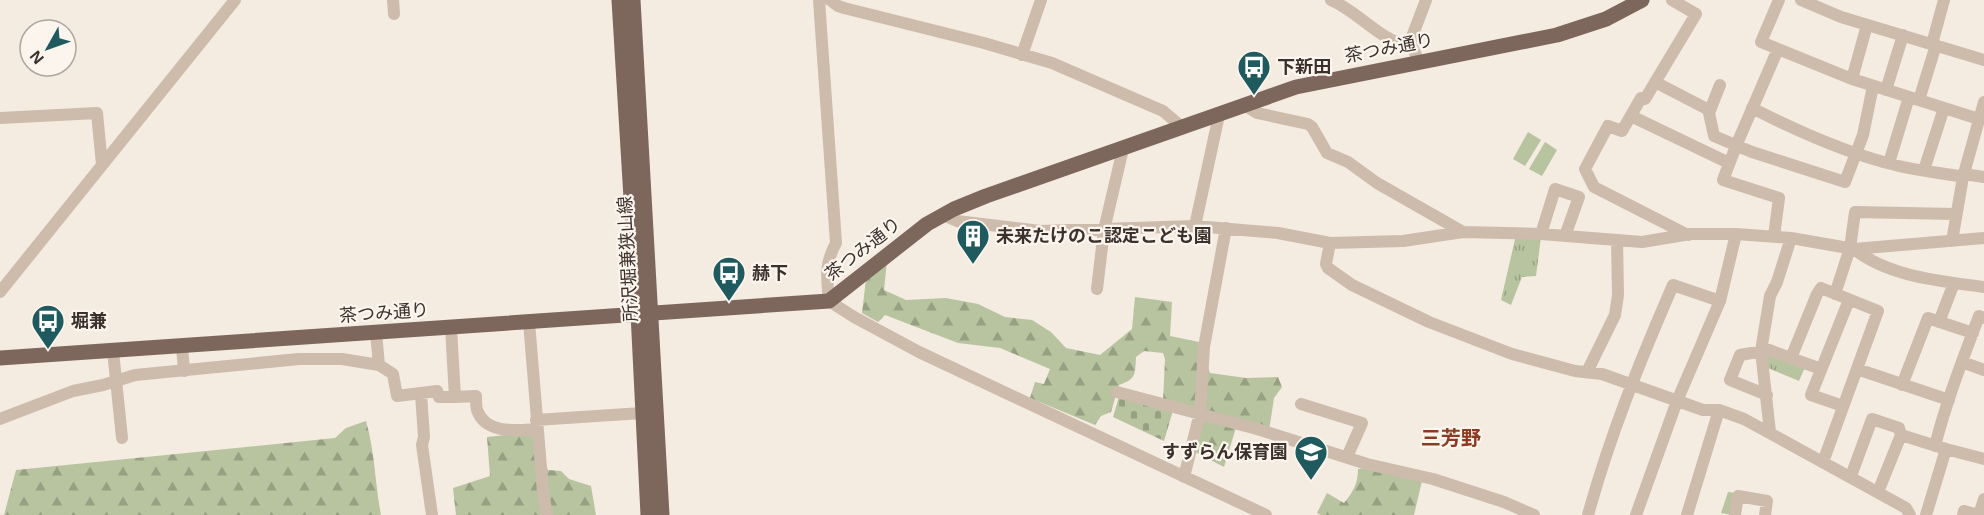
<svg xmlns="http://www.w3.org/2000/svg" width="1984" height="515" font-family="Helvetica,'Noto Sans JP',sans-serif">
<style>
.grass{fill:url(#grass-tufts)}
.forest{fill:url(#forest-firs)}
.cemetery{fill:url(#cemetery-stones)}
.pitch{fill:#b8c4a0}
.lines{fill:none;stroke-linecap:round;stroke-linejoin:round}
.minor{stroke:#cdbbac;stroke-width:12}
.major{stroke:#7d675c;stroke-width:15}
.labels{text-anchor:middle;stroke-width:4.5;stroke-linejoin:round;paint-order:stroke}
.street-label{font-size:18px;fill:#3b302b;stroke:#fbf5ee}
.poi-label{font-size:18px;font-weight:bold;fill:#3b302b;stroke:#fbf5ee;text-anchor:start}
.neighbourhood-label{font-size:20px;font-weight:bold;fill:#8c3b22;stroke:#fbf5ee}
</style>
<defs>
<pattern id="grass-tufts" width="24" height="20" patternUnits="userSpaceOnUse" patternTransform="scale(1.5)"><rect width="24" height="20" fill="#b8c4a0"/><path d="M3 7l-1-3M5 7V3M7 7l1-3M15 17l-1-3M17 17v-4M19 17l1-3" fill="none" stroke="#97a083"/></pattern>
<pattern id="forest-firs" width="22" height="20" patternUnits="userSpaceOnUse" patternTransform="scale(1.5)"><rect width="22" height="20" fill="#b8c4a0"/><path d="M5 1l3.5 6h-7zM16 11l3.5 6h-7z" fill="#97a083"/></pattern>
<pattern id="cemetery-stones" width="16" height="16" patternUnits="userSpaceOnUse" patternTransform="scale(1.5)"><rect width="16" height="16" fill="#b8c4a0"/><path d="M2 7V4a2 2 0 0 1 4 0v3zM10 15v-3a2 2 0 0 1 4 0v3z" fill="#97a083"/></pattern>
</defs>
<rect width="100%" height="100%" fill="#f4ebe1"/>
<!-- grass -->
<path class="grass" d="M1516,235l25,2 -5,39 -14,1 -11,28 -10,-5z
M1768,353l37,14 -6,14 -31,-13 -2,-12z
M1728,492l8,1 -4,22 -11,-2z"/>
<!-- forest -->
<path class="forest" d="M887,261l-3,29 22,10 40,-2 32,6 27,13 27,3 19,12 15,16 34,7 32,-26 3,-32 37,5 -2,34 29,6 11,31 36,5 32,-1 4,10 -8,11 -5,33 -31,-10 -14,46 -31,-16 11,-41 -41,-9 2,-42 -2,-6 -19,-2 -8,6c-1,18 0,22 -17,28l-8,27 -10,4 -6,9 -65,-27 5,-16 9,2 6,-15 -50,-21 -42,-5 -73,-28 -7,7 -16,-9 4,-34z
M366,421c9,31 9,63 15,94h-377l12,-45 319,-32 11,-10z
M534,432l14,38 13,1 8,8 22,7 5,29h-140l-3,-27 37,-12 -3,-39z
M1365,468l57,13 -8,34h-93l-4,-2 10,-20 17,10c9,-11 14,-19 14,-34z"/>
<!-- cemetery -->
<path class="cemetery" d="M1120,393l54,14 -10,34 -51,-24z"/>
<!-- pitch -->
<path class="pitch" d="M1528,132l13,8 -16,26 -12,-7z
M1545,142l12,8 -15,26 -13,-7z"/>
<g class="lines">
<!-- minor -->
<path class="minor" d="M393,0l1,14
M819,0l17,243c-12,22 -9,34 -7,58l25,16 65,35 347,163
M830,0l8,6 6,2 140,35 68,20 111,48 20,17
M1331,0c28,12 49,41 80,47
M1672,0l24,14 -51,85 -4,-1 -19,33 -14,-5 -23,43 9,18 94,48
M1779,0l-18,42 91,37 127,40
M1801,0l40,17 143,43
M1932,44l12,-44
M1022,55l19,-55
M1419,62l-9,-20 16,-42
M1852,79l15,-54
M1655,82l54,28
M1720,85l-11,28 5,23 38,16 93,30 18,-47 10,-49
M1886,90l17,-55
M1919,100l17,-55
M1244,105l13,8 51,11 4,3 15,26 21,9 29,21 86,49
M1752,108c43,22 100,47 147,58 21,5 43,7 64,11
M1631,116l98,47
M0,118l97,-5 5,52
M1889,163l20,-66
M1924,170l20,-62
M1964,174l20,3
M943,215l14,6 83,10 155,-5 83,7 52,10 73,-2 60,-9 78,2 101,8 48,-8h46l55,4 63,11 130,-11
M1195,226l24,-111
M1541,234l14,-45 24,8 -14,39
M1774,236l5,-38 -56,-18 13,-34 42,-97
M1952,241l11,-64 21,-75
M1330,243l-4,21 2,4 24,17 77,37 83,32 63,17 27,3 101,36h16l25,9 162,89 4,7
M1854,249c35,28 87,32 130,38
M1097,289l7,-59 19,-81
M0,292l235,-292
M1835,294l15,-46 5,-36 100,2
M529,322l14,170 4,23
M1939,322l15,-39
M376,333l3,32 14,9 4,22 40,-5 2,6h16l-4,-69
M182,346l2,25
M113,351l9,87
M1791,358l26,-64 4,-6 57,23 -55,151
M1962,362l22,8
M1857,369l92,31
M1587,372l28,-57 3,-20 -1,-55
M1902,385l26,-67 45,15
M1117,392l140,37 110,35 66,15 71,23 30,13
M421,394l3,43 -2,8 10,70
M1767,395l-37,-15 10,-25 29,-5 52,19
M455,397l21,-1c0,4 0,10 1,14 9,25 40,20 60,19
M1301,404l61,19 -15,34
M1843,406l-32,-11 38,-95
M0,419l73,-28 30,-6 32,-10 164,-16h43l37,6
M536,420l106,-7
M1770,432l-9,-81 9,-55 7,-14 14,-44
M1935,446c11,-44 28,-87 44,-130l5,2
M1946,449l38,10
M1851,476l21,-57 27,9 2,7
M1184,477l16,-64 4,-66 22,-119
M1878,492l23,-57 45,14 -20,66
M1588,515c22,-80 52,-154 85,-230l47,16
M1636,515l41,-114 43,-100 16,-67
M1687,515l32,-105
M1735,515l3,-19 29,5 -2,14
M1963,515l1,-4 15,4 5,-16"/>
<!-- major -->
<path class="major" d="M619,0l19,313 10,202
M633,0l29,515
M0,358l829,-57 98,-77 27,-15 32,-13 310,-109 261,-52 49,-16 36,-19"/>
</g>
<!-- icons -->
<defs>
<symbol id="bus-pin" viewBox="-11 -11 22 30"><path d="M0 17L-7.5 6A9.5 9.5 0 1 1 7.5 6Z" fill="#1f5a5e" stroke="#fbf5ee"/><path d="M-5-6H5V4H4V6H2V4H-2V6H-4V4H-5ZM-3.5-4V0h7V-4ZM-3.5 1.2v1.5H-2V1.2ZM2 1.2v1.5H3.5V1.2Z" fill="#fff"/></symbol>
<symbol id="building-pin" viewBox="-11 -11 22 30"><path d="M0 17L-7.5 6A9.5 9.5 0 1 1 7.5 6Z" fill="#1f5a5e" stroke="#fbf5ee"/><path d="M-4-6H4V6H1V3H-1V6H-4ZM-2.5-4.3h1.7v1.8h-1.7ZM.8-4.3h1.7v1.8H.8ZM-2.5-1h1.7V.8h-1.7ZM.8-1h1.7V.8H.8Z" fill="#fff"/></symbol>
<symbol id="school-pin" viewBox="-11 -11 22 30"><path d="M0 17L-7.5 6A9.5 9.5 0 1 1 7.5 6Z" fill="#1f5a5e" stroke="#fbf5ee"/><path d="M0-5L7-2L0 1L-7-2ZM-4 1L0 2.5L4 1V4Q0 6-4 4Z" fill="#fff"/></symbol>
</defs>
<g fill-rule="evenodd">
<use href="#bus-pin" x="1235" y="48" width="38" height="52"/>
<use href="#building-pin" x="954" y="217" width="38" height="52"/>
<use href="#bus-pin" x="710" y="254" width="38" height="52"/>
<use href="#bus-pin" x="29" y="302" width="38" height="52"/>
<use href="#school-pin" x="1292" y="433" width="38" height="52"/>
</g>
<g class="labels">
<!-- street labels -->
<g class="street-label">
<text transform="translate(1389 48) rotate(-11)" y="6">茶つみ通り</text>
<text transform="translate(863 249) rotate(-38)" y="6">茶つみ通り</text>
<text transform="translate(628 259) rotate(-93)" y="6">所沢堀兼狭山線</text>
<text transform="translate(384 313) rotate(-4)" y="6">茶つみ通り</text>
</g>
<!-- poi labels -->
<g class="poi-label">
<text x="1277" y="73">下新田</text>
<text x="996" y="242">未来たけのこ認定こども園</text>
<text x="752" y="279">赫下</text>
<text x="71" y="327">堀兼</text>
<text x="1288" y="458" text-anchor="end">すずらん保育園</text>
</g>
<!-- neighbourhood labels -->
<g class="neighbourhood-label">
<text x="1451" y="445">三芳野</text>
</g>
</g>
<!-- north arrow -->
<g transform="translate(48 48) rotate(230)"><circle r="28" fill="#fbf5ee" stroke="#aea6a0" stroke-width="1.5"/>
<path d="M0-4.5L10 22L0 15L-10 22Z" fill="#1f5a5e"/>
<text y="-9" font-size="16" font-weight="bold" text-anchor="middle" fill="#3b302b">N</text>
</g>
</svg>
